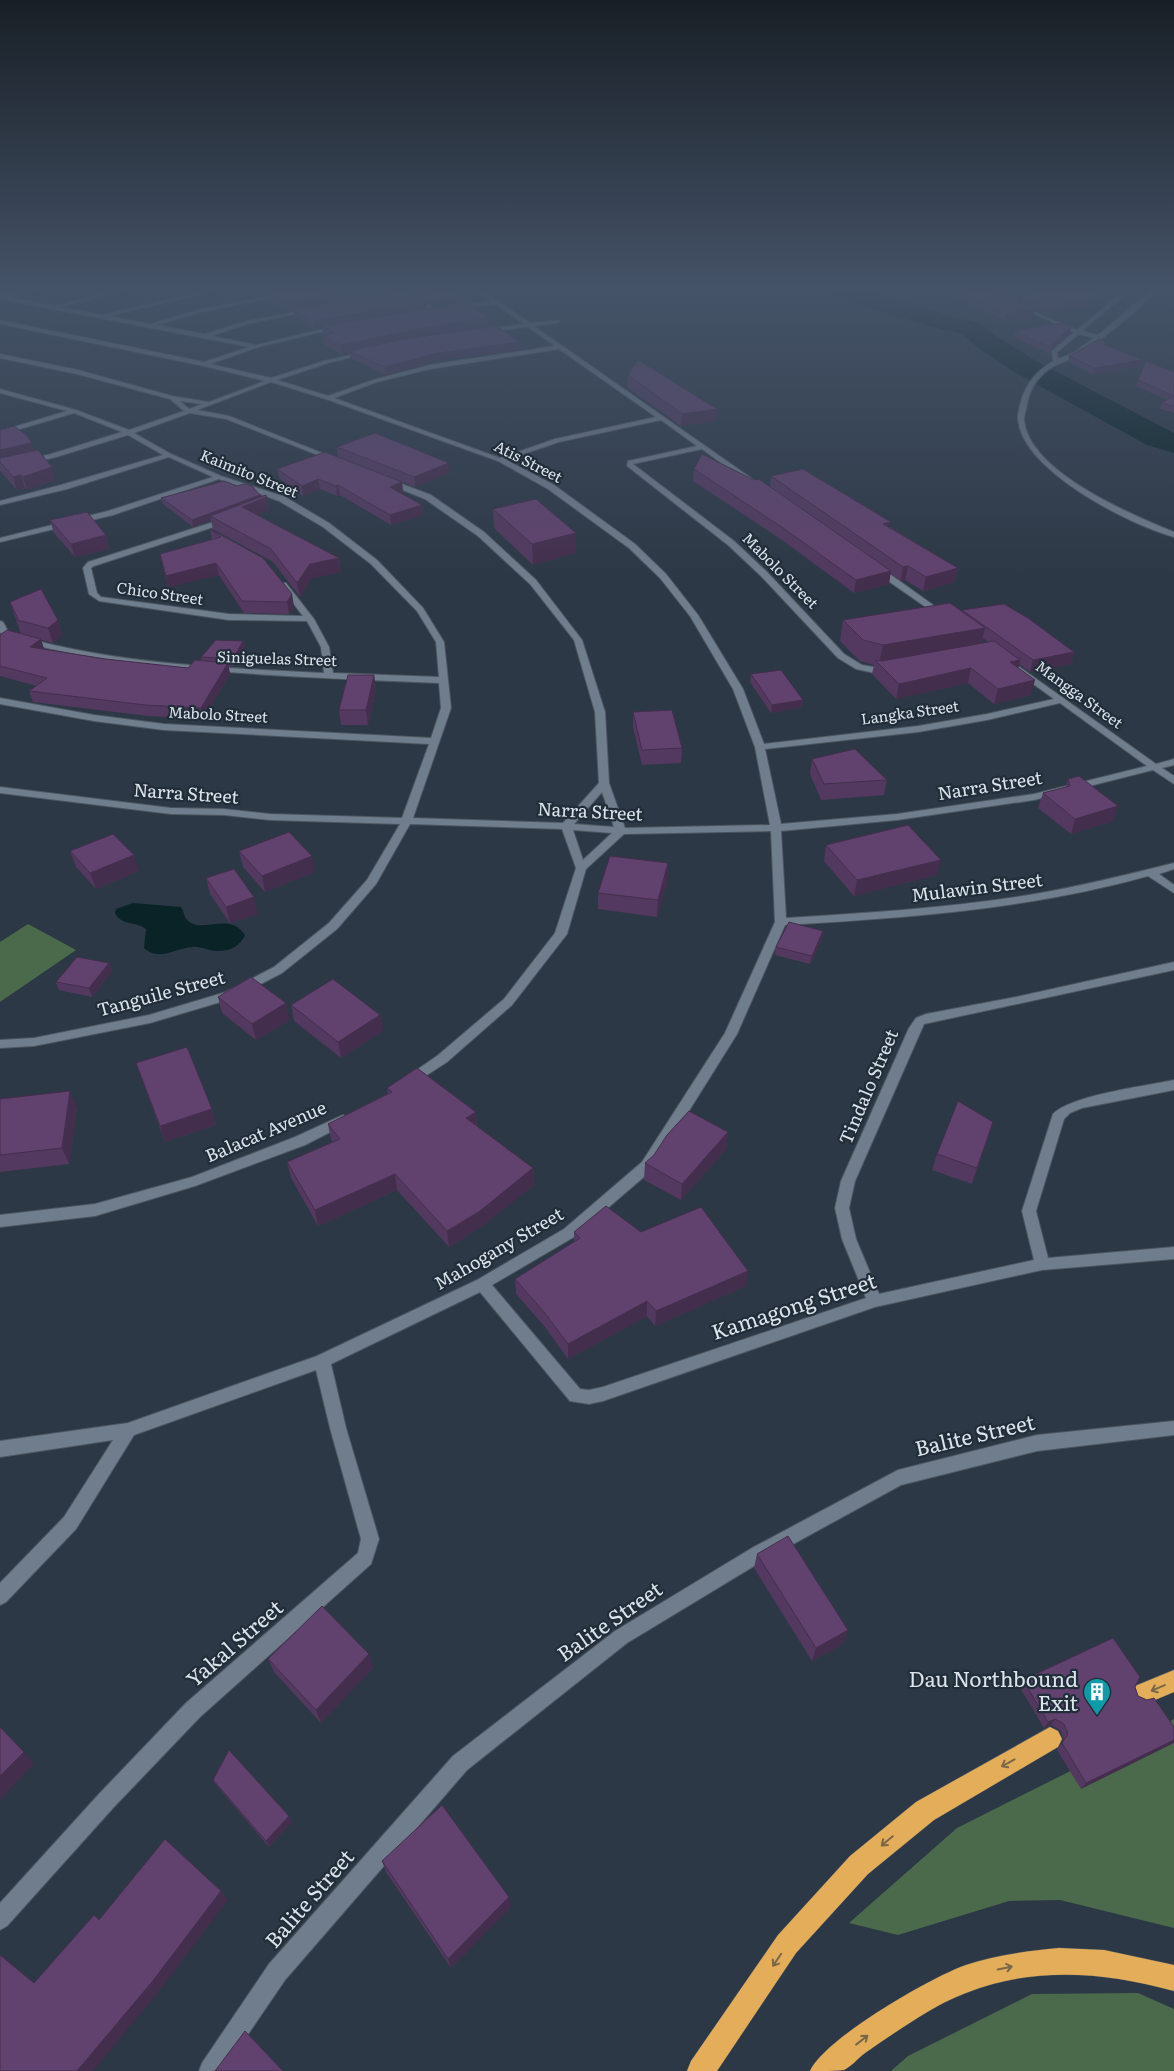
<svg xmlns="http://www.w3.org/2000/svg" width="1174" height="2071" font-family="Literata,serif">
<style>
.green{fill:#4b6a4c}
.water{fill:#092326}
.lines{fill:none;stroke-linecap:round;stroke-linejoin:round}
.river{fill:#092326;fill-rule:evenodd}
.minor-casing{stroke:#4c5661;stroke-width:2}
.highway-casing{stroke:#4c5661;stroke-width:1}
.minor{fill:#707d8c;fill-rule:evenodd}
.highway{fill:#e4ad59;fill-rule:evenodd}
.wall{fill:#53395f;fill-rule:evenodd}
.shaded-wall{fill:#442e4d}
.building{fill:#61426e;stroke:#442e4d}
.oneway{stroke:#796748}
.labels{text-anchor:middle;stroke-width:4.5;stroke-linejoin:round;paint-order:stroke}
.far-street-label{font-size:15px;fill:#dbe3eb;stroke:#222d3a}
.street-label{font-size:18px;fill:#dbe3eb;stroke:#222d3a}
.near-street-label{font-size:21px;fill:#dbe3eb;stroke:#222d3a}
.near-poi-label{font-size:21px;fill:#dbe3eb;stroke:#222d3a;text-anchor:end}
</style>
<rect width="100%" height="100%" fill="#2c3845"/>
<!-- green -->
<path class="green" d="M28,924l48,26 -76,52v-60z
M1174,1719v209l-114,-28 -51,1 -111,34 -49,-12 108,-95z
M1138,1993l36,16v62h-283l17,-15 124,-62z"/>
<!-- water -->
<path class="water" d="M133,903l48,4c2,3 3,7 4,10 13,21 43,-8 60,18 -4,11 -17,17 -29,16 -8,0 -15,-5 -24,-4 -17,1 -32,15 -48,1l2,-19c-10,-8 -25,-3 -31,-16l1,-4z"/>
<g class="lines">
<!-- river -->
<path class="river" d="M826,288h31l89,27 34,8 15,12 41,26 138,72v20l-27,-8 -131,-72 -39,-26 -15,-13 -30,-7 -93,-29 -9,-5z"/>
<defs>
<path id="minor" d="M39,288h10l-40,9 45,9 72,-18h9l-76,19 44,8 113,-27h9l-115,28 40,8 51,-15 85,-16v2l-84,17 -45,13 47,9 43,-13 64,-12v2l-63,13 -37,12 45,9 83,-20 3,2 -83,20 -49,17 61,14 53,-17 44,-10v2l-40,10 -51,17 51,16 45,-16 57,-15 125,-19 -27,-19 -46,5 2,-3 40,-5 -29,-20 -42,5 2,-3 36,-5 -18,-13h6l51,35 30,-3 -2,3 -24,3 227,159 -7,2 -52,-38 -69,15 101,77 33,31 77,82 18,11 17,3 11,-2 4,3 -15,5 -23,-5 -18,-11 -77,-82 -33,-31 -101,-79 1,-5 69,-15 -36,-26 -102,22 -53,18 48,25 81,59 31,30 32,41 45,74 21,55 154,-18 69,-12 67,-15 -43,-31v-4l3,-1 142,101 18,-5v6l-12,3 12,8v8l-21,-14 -119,30 -137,20 -116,11 5,87c81,-5 163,-10 243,-23 49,-8 97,-20 145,-32v6l-15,5 15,11v8l-26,-17c-118,33 -241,42 -363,49l-48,109 -85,136 -78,67 -82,48 88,104 9,1 14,-3 263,-89 -24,-59 -7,-31 6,-27 68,-153 7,-10 10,-4 90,-17 158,-35v8l-250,54 -69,157 -6,27 7,31 23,55 155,-34 -12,-49 31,-97c19,-19 92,-28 121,-34v10l-92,18 -12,5 -6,6 -28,92 12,47 126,-11v12l-132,11 -167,37 -272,94 -14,3 -19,-3 -90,-109 -149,72 15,64 33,111 -8,25 -171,153 -87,91 -106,118 -7,4v-27l99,-109 87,-91 172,-150 3,-14 -31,-111 -14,-58 -182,65 -58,94 -70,73 -6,3v-22l64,-66 49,-77 -113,17v-16l128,-18 189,-67 160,-76 87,-51 78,-67 83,-129 50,-111 -4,-91 -147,3 -38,35 -19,65 -55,71 -65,57 -37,24 -5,-2 -1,-3 1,-3 32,-22 67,-57 51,-66 21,-65 -14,-39 -152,-5 -34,60 -39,45 -55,44 -48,25 -84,25 -116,23 -34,2v-8l34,-2 115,-23 77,-23 48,-25 55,-44 38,-43 33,-56 -130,-4 -46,-5 -53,-1 -171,-21v-6l171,21 53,1 46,5 132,4 27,-74 -265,-14 -70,-9 -94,-17v-6l94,17 70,9 267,14 10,-30 -2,-25c-95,-4 -189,-7 -284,-18 -51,-6 -102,-13 -152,-28l-3,-5v-11l3,1 6,11c99,31 213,35 315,40l-3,-26 -14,-26 -78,-1 -130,-19 -10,-7 -6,-26 5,-6 138,-44 4,2 -1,2 -135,44 -3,2 6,25 4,4 128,17 74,2 -24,-31 4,-2h3l28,36 15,28 4,26 106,4 -3,-35 -19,-31 -46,-47 -48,-37 -44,-26 -60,-22 -106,36 -113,27v-4l108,-27 105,-34 -44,-20 -102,32 -67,16v-4l61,-16 102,-30 -35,-20 -72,22 -56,13v-4l51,-12 71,-22 -48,-19 -74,22v-4l67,-20 -67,-18v-4l76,21 53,20 55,-19 -14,-12 -93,-25 -77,-16v-4l78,16 94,26 37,6 56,-21 -61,-15 -204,-42v-4l204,42 45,-15 -249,-48v-4zM559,349l97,68 -101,22 -55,19 -166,-60 43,-16 53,-13zM271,382l55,17 172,62 50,28 81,59 31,30 30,38 43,73 22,58 15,78 -145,3 -16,-45 -4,-71 -23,-72 -46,-60 -52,-48 -53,-37 -45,-17 -4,2 1,2 42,17 53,37 52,48 44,56 21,72 4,71 -36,40 -150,-5 38,-110 -7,-66 -21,-34 -46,-48 -48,-37 -44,-26 -64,-21 -50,-22 -37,-21 56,-20 36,6 107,42h4v-2l-108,-43 -32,-6zM180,401l22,3 -13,5zM1060,703l87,63 -113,28 -137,20 -116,10 -16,-75 153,-17 69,-12zM602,792l12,35 -40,-3zM573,830l39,3 -29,27z
M400,288h6l32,23 -5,1z
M1127,288h6l-51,43 16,4 56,-47h6c-24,24 -51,47 -79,65 -14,10 -26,9 -39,22 -9,9 -13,18 -15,30 -1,5 -3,11 -3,15 5,52 108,95 150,112v5c-44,-12 -151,-66 -156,-117 -1,-4 1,-10 2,-15 4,-19 16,-34 33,-44l-1,-10 22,-19 -58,-26v-2l61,26zM1079,334l15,4 -21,15 -15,6 -1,-7z
M874,567h6l67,48 -7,2 -66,-46z
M343,1115l5,2 2,3 -2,3 -43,22 -110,41 -100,30 -95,11v-12l95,-11 97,-27 103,-40z
M1174,1421v14l-137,16 -136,34 -137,75 -137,83 -160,127 -182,210 -62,91h-24l3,-8 67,-99 184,-208 162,-125 137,-83 146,-78 139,-35z"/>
<path id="highway" d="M1174,1670v22l-31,13 -8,-3 -3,-8 3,-8z
M1050,1727l8,4 4,8 -4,8 -124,73 -66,54 -72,79 -79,118h-30l4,-10 87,-126 72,-79 66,-54z
M1059,1948l45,2 70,15v26c-90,-25 -175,-25 -255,26 -19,12 -37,24 -54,36 -7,5 -13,13 -21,17 -7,1 -25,1 -34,1 14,-32 121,-94 156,-106 29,-10 62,-14 93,-17z"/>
</defs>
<!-- minor casing -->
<use href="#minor" class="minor-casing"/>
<!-- highway casing -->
<use href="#highway" class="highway-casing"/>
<!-- minor -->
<use href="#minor" class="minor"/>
<!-- highway -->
<use href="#highway" class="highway"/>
</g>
<!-- wall -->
<path class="wall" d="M255,288h147l1,2 24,12v6l9,-1 -26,-19h35l15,15 59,47 -81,10 -52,15 -36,-17v-6l-8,2 -18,-9 -1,-9 2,-1 -2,-1 -1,-7 -8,2 -20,-13 -1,-6 -7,1 -17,-10 -1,-6 -7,1 -5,-3z
M918,288h68l47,28 -29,4 -63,-28 -10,1z
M988,288h42l-16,11z
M1035,288h76l-22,18 -44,7 -23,-10 1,-6z
M1071,327l-1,6 -18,16 -2,5 -36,-17 1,-6z
M1105,345l36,21 -48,8 -25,-12 1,-6z
M1174,372v41l-14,-4 1,-6 6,-3 -31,-14 2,-6z
M628,375l89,34 -1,12 -35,5 -54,-39z
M0,430l35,20 20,30 -28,10 -2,-2 -8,2 -16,-18 -1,-3z
M337,447l112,16v10l-34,14 -77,-30z
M277,469l125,13 1,10 -3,1 22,12 1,10 -32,10 -51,-30 -3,1 -17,-7 -17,7 -24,-18z
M694,469l60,11 16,7 1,-11 119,51 68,41 -3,14 -32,9 -18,-11 -4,1 -11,-7 -1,10 -35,9 -72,-53 -89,-59z
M261,497h6l2,13 -12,5 82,43 2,14 -29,6 -12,19 -27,-35 -60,-33 -2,-9 -18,7 -30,-23 -2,-6z
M493,509l83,44 -43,12 -39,-37z
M50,520l56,15 3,14 -34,8 -21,-24z
M210,529l53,29 31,48 -5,8 -45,-1 -25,-38 -51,12 -8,-33 52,-14z
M10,602l48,18 4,15 -9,8 -12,-3 3,9 61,10 83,9 14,-7 -1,-4 42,-16 2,7 -11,18h-6l2,8 -27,45 -55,-3 -115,-14 -4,-11 8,-5 -37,-10v-41l21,-1z
M962,610l112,42 -3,12 -41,8 -11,-8 -1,4 13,27 -37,9 -26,-21 -72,16 -24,-25 2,-9 -14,-4 -20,-20 3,-21 119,-9zM983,638l5,4 -7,2z
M751,674l52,26 -1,7 -31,6 -21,-31z
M374,675l2,15 -8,35h-27l-2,-15z
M633,712l49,36 -1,15 -39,2 -9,-38z
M812,759l75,21 -3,15 -63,5 -11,-26z
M1068,779l45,42 -42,13 -33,-26 5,-15 23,-6z
M826,845l111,30 -83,21 -30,-35z
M70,851l69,20 -43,18 -20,-22z
M239,851l76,21 -50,20 -22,-25z
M206,878l52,36 -28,9 -20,-29z
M668,879l-11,38 -59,-8v-16z
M823,931l-1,8 -12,25 -35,-9 1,-8z
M109,963l3,8 -20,26 -33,-7 -3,-8z
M218,997l72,23 -34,20 -34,-27z
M291,1005l89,10 3,16 -42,27 -47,-37z
M136,1063l76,46 4,16 -51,17z
M387,1088l89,24 1,14 56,42 1,17 -53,42 -32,20 -52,-57 -79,36 -27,-48 -4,-16 46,-20 -2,-2 -3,-16 60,-30z
M0,1099l77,8 -8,57 -69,8z
M728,1132l-2,17 -45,51 -37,-20 1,-17z
M988,1138l-16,46 -40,-14 5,-16z
M574,1232h67l105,54 -91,40 -8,-10 -79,43 -23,-32 -29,-33 -1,-15 59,-37z
M757,1554l91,76 -5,14 -31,17 -58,-93z
M369,1654l4,14 -52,55 -47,-51 -6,-13z
M1023,1680l112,7 3,9 36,31 -93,62 -24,-39 7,-10 -4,-10 -9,-5 -7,3 -25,-42z
M213,1780l76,36 3,6 -23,25 -52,-61z
M382,1861l129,46 -60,61 -65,-96z"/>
<!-- shaded-wall -->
<path class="shaded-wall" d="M260,288h44l-36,5v2l-7,1z
M374,288h28l1,3 -110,18v1l-7,1 -1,-8z
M932,288h10l-1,4 -10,1z
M1022,288h8l-16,11 1,-6z
M1105,288h6l-22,18 -44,7 2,-6z
M459,297l1,7 -23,4v-8z
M427,302v8l-105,16v1l-8,2 -1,-8 7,-2z
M1034,309l-1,7 -29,4 2,-6z
M489,318l1,9 -141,24 1,1 -8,2 -1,-9 87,-18z
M1071,327l-1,6 -18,16v-5z
M519,342v8l-81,10 -52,15 -1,-8 53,-14z
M1142,360l-1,6 -48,8 1,-6z
M717,409l-1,12 -35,5 1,-12z
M32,443l4,13 -36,6v-12z
M449,463v10l-34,14 -1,-10z
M52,467l3,13 -28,10 -4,-13z
M21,475l4,13 -8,2 -4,-13z
M318,479l2,10 -17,7 -1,-10z
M402,482l1,10 -12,5 -1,-10z
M338,485l2,10 -3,1 -1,-10z
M260,495l1,4 6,-2 2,13 -25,11 -34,-5 1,4 -18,7 -1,-7z
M422,505l1,10 -32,10 -1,-10z
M891,522l-3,14 -5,-12z
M576,533v20l-43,12 -1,-21z
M106,535l3,14 -34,8 -4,-13z
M339,558l2,14 -29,6 -12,19 -3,-14 13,-19z
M216,563l3,12 -51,12 -2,-11z
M908,566l-3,14 -4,1 2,-14z
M958,568l-3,14 -32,9 3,-14z
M891,571l-2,13 -35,9 2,-13z
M292,594l2,12 -5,8 -2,-12z
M58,620l4,15 -9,8 -5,-15z
M985,628l-5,21 -101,15 4,-19z
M41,639l3,10 -14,-2z
M243,641l2,7 -11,18 -1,-7z
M1074,652l-3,12 -41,8 3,-12z
M1020,660l-3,15 -7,-13z
M228,663l2,11 -27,45 -2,-11z
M971,668l-3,15 -72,16 3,-15z
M374,675l2,15 -8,35 -2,-15z
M1035,680l-4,15 -37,9 4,-15z
M803,700l-1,7 -31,6 1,-8z
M1118,806l-5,15 -42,13 4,-15z
M134,855l5,16 -43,18 -6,-16z
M312,856l3,16 -50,20 -3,-16z
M941,860l-4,15 -83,21 3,-16z
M668,863v16l-11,38 1,-17z
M254,897l4,17 -28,9 -4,-16z
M823,931l-1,8 -12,25 2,-8z
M109,963l3,8 -20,26 -3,-9z
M286,1003l4,17 -34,20 -4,-16z
M380,1015l3,16 -42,27 -3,-16z
M70,1091l7,16 -8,57 -7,-16z
M212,1109l4,16 -51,17 -5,-16z
M476,1112l1,16 -11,-10z
M993,1122l-5,16 -16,46 5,-16z
M728,1132l-2,17 -45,51 1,-16z
M533,1168l1,17 -53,42 -32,20 -2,-16z
M395,1174l2,16 -79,36 -3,-16z
M748,1271l-2,15 -91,40 1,-15z
M647,1301v15l-79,43v-15z
M848,1630l-5,14 -31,17 4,-13z
M369,1654l4,14 -52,55 -5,-13z
M1055,1719l-4,6 -7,3 4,-6z
M1174,1740v3l-93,46 5,-6z
M24,1752l10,12 -34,36v-24z
M289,1816l3,6 -23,25 -3,-6z
M221,1891l7,9 -68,90 -67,81h-16z
M509,1897l2,10 -60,61 -3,-9z"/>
<!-- building -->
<path class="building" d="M294,288h80l-89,15 -17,-10z
M420,288h25l14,9 -22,3z
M947,288h39l48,21 -28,5z
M1003,288h19l-7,5z
M1035,288h70l-14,12 -44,7 -24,-10z
M408,290l19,12 -114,19 -20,-12z
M467,302l22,16 -61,9 -87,18 -18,-9 12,-3 -13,-7z
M1061,323l10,4 -19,17v4l-37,-17z
M497,326l22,16 -81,11 -53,14 -36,-16 50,-11z
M1099,339l5,2 1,4 37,15 -48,8 -25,-12z
M638,360l79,49 -35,5 -54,-39z
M1146,361l28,11v24l-36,-16z
M1174,396v10l-13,-3z
M14,426l12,9 6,8 -32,7v-20z
M375,433l74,30 -35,14 -77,-30z
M38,450l14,17 -29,10 -2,-2 -8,2 -13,-15v-4z
M325,452l77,30 -12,5 32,18 -32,10 -52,-30 -2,1 -18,-7 -16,7 -25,-17z
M702,454l52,26 5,-1 132,92 -35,9 -73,-52 -89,-59z
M803,469l88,53 -8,2 75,44 -32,9 -18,-11 -5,1 -132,-91z
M224,481l13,5 7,-2 8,2 8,9 -68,25 -31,-22z
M266,495l1,2 -25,10 97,51 -29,6 -13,19 -26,-34 -61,-33z
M536,499l40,34 -44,11 -39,-35z
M87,512l19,23 -35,9 -21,-24z
M210,529l53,29 29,36 -5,8 -45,-1 -26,-38 -50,13 -6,-22 61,-17z
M41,589l17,31 -10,8 -31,-8 1,-1 -8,-17z
M950,603l35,25 -102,17 -20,-5 -20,-20z
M1004,604l24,14 46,34 -41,8 -71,-50z
M7,630l34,9 -11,8 75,12 83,9 7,-8 33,3 -27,45 -56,-3 -116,-14 18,-13 -47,-12v-31z
M216,640l27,1 -10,18 -32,-2z
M994,641l26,19 -10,2 25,18 -37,9 -27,-21 -72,16 -24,-24 7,1z
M781,670l22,30 -31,5 -21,-31z
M348,675h26l-8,35h-27z
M672,710l10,38 -40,2 -9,-38z
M855,749l32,31 -63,4 -12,-25z
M1079,776l39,30 -43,13 -32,-26 27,-7 -2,-7z
M908,825l33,35 -84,20 -31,-35z
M289,832l23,24 -50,20 -23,-25z
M113,834l21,21 -44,18 -20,-22z
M610,856l58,7 -10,37 -60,-7z
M234,869l20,28 -28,10 -20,-29z
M789,922l34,9 -11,25 -36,-9z
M77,957l32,6 -20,25 -33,-6z
M251,977l35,26 -34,21 -34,-27z
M333,979l47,36 -42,27 -47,-37z
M187,1047l25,62 -52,17 -24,-63z
M417,1068l59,44 -10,6 67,50 -53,43 -33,20 -52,-57 -80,36 -28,-48 53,-23 -12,-15 64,-32 -5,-4z
M70,1091l-8,57 -62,7v-56z
M958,1101l35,21 -16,46 -40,-14z
M689,1111l39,21 -46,52 -37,-21 9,-8 13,-20z
M606,1206l35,26 60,-25 47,64 -92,40 -9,-10 -79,43 -24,-32 -29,-33 65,-41 -6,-6z
M788,1536l60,94 -32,18 -59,-94z
M322,1606l47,48 -53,56 -48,-51z
M1113,1638l27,39 -5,10 3,9 9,4 7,-2 20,29v13l-88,43 -24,-40 6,-9 -4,-10 -9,-5 -7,3 -25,-42z
M0,1727l24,25 -24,24z
M229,1750l60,66 -23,25 -53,-61z
M442,1805l67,92 -61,62 -66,-98z
M165,1839l56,52 -69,91 -75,89h-77v-116l34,28 60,-68 5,5z
M245,2031l38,40h-68z"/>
<!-- one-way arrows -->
<defs><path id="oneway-shaft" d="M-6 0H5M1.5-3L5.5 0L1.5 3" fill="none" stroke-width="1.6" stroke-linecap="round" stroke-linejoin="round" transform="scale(1.25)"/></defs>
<g class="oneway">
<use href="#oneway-shaft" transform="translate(1158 1688) rotate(157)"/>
<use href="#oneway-shaft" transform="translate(1008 1763) rotate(151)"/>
<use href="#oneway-shaft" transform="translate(887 1841) rotate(140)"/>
<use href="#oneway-shaft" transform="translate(777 1960) rotate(124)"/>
<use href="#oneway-shaft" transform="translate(1005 1968) rotate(-12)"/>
<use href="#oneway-shaft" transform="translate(862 2040) rotate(-38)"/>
</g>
<!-- sky -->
<linearGradient id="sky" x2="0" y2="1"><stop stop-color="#181f26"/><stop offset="0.5" stop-color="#455368"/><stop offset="1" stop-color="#455368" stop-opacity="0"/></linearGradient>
<rect width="1174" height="578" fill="url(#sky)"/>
<!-- icons -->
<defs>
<symbol id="building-pin" viewBox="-11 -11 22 30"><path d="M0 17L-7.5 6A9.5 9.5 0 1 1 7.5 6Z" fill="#0f9aa8" stroke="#222d3a"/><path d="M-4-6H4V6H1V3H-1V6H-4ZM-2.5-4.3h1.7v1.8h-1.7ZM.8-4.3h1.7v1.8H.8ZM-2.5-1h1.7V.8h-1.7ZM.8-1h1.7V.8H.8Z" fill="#fff"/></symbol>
</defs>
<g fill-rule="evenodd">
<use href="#building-pin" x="1081" y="1676" width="32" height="43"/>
</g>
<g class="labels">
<!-- far-street labels -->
<g class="far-street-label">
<text transform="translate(528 462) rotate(27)" y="5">Atis Street</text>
<text transform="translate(249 474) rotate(22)" y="5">Kaimito Street</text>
<text transform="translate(780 571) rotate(45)" y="5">Mabolo Street</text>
<text transform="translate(160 594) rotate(8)" y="5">Chico Street</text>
<text transform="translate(277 659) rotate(2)" y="5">Siniguelas Street</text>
<text transform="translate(1079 695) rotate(36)" y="5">Mangga Street</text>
<text transform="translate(910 713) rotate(-8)" y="5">Langka Street</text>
<text transform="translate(218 715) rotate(3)" y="5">Mabolo Street</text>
</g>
<!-- street labels -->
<g class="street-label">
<text transform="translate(990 786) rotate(-9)" y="6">Narra Street</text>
<text transform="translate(186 794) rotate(4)" y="6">Narra Street</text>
<text transform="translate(590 812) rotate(3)" y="6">Narra Street</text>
<text transform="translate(977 888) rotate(-7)" y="6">Mulawin Street</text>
<text transform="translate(161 994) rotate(-15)" y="6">Tanguile Street</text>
<text transform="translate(869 1087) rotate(-67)" y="6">Tindalo Street</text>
<text transform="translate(266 1132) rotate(-23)" y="6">Balacat Avenue</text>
<text transform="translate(499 1249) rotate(-30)" y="6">Mahogany Street</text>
</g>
<!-- near-street labels -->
<g class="near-street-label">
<text transform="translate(794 1307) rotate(-18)" y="7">Kamagong Street</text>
<text transform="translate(975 1436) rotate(-13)" y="7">Balite Street</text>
<text transform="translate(610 1622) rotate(-35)" y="7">Balite Street</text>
<text transform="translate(235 1644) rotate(-41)" y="7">Yakal Street</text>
<text transform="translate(310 1899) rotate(-49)" y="7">Balite Street</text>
</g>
<!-- near-poi labels -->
<g class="near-poi-label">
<text x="1078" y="1687">Dau Northbound<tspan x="1078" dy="24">Exit</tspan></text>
</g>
</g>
</svg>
